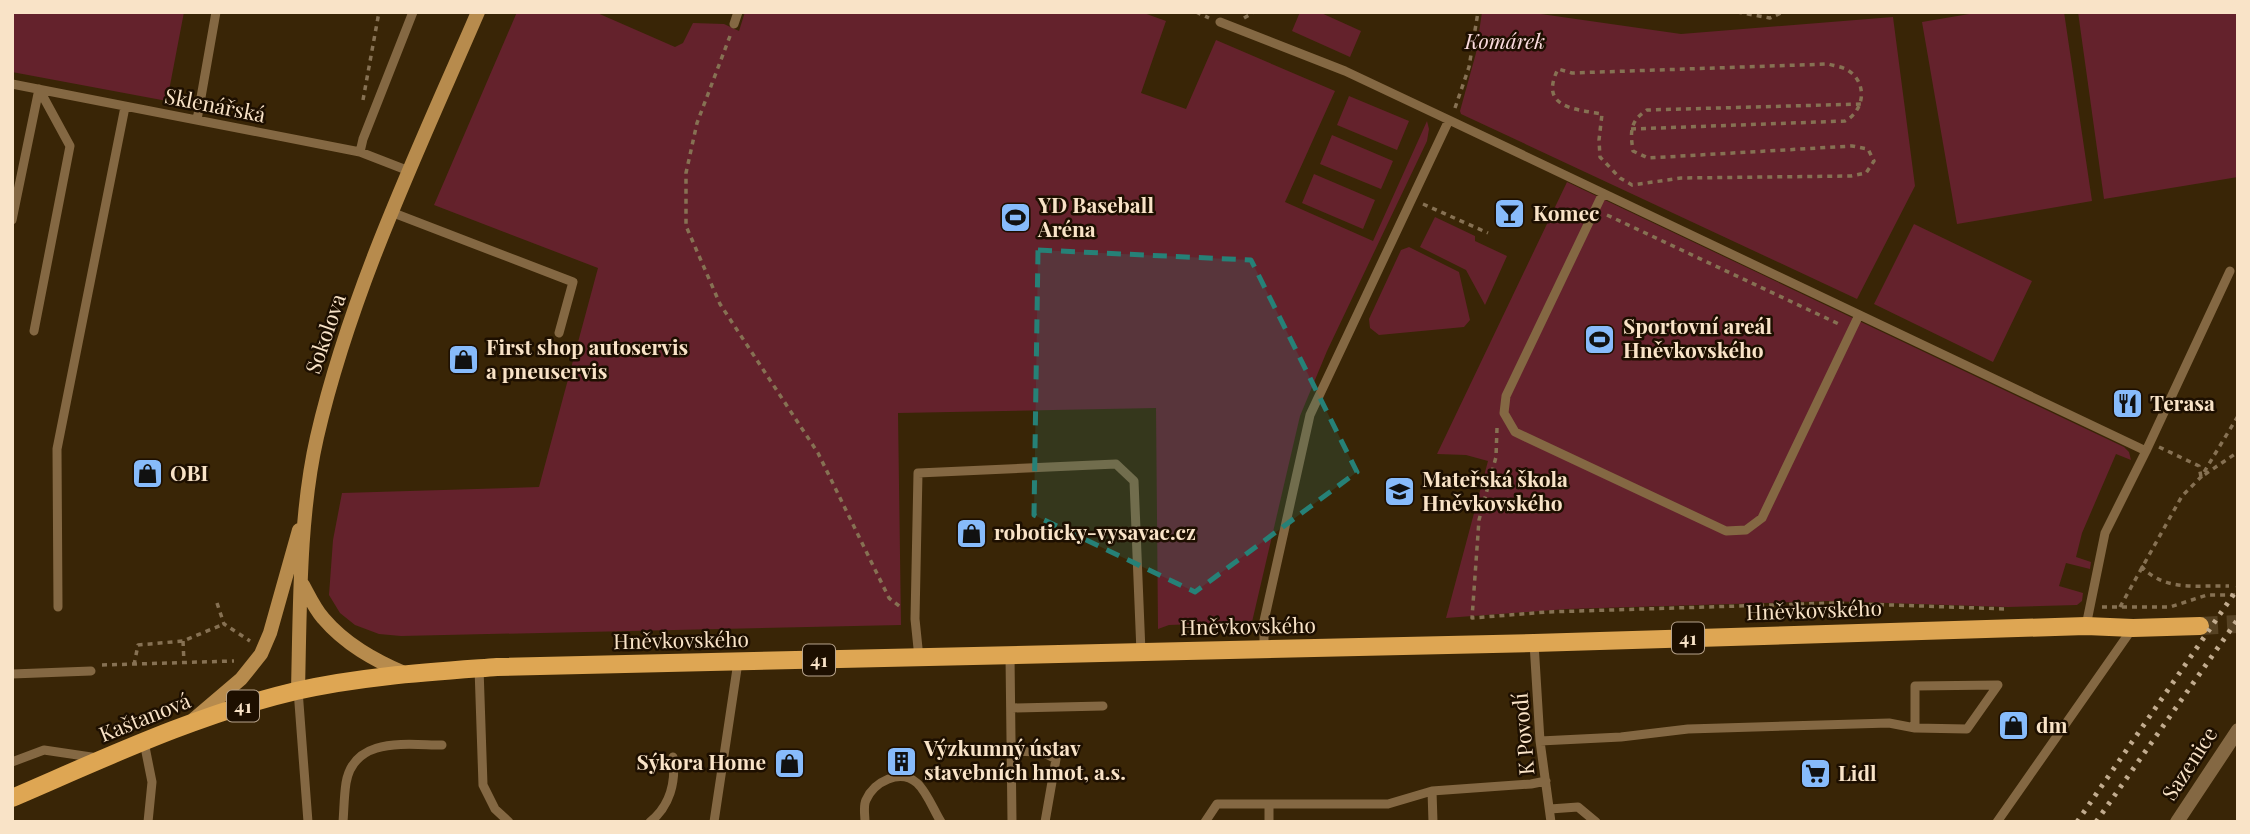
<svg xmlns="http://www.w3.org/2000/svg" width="2250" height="834" font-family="'Playfair Display',serif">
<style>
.green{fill:#64222c}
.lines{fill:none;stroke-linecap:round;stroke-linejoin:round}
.primary-tunnel{stroke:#564223;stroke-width:18;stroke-dasharray:18 9;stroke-linecap:butt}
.path{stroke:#867153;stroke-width:3.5;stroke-dasharray:5 5;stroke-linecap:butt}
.lane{stroke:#846843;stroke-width:9}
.street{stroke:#846843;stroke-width:14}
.secondary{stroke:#b78b4d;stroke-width:14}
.primary{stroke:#dea653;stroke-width:18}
.rail{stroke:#c2ac8f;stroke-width:5;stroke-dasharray:3.5 7;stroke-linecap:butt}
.marked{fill:#268177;fill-opacity:0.2;stroke:#268177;stroke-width:5;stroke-dasharray:14 9;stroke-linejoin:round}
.labels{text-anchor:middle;stroke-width:5;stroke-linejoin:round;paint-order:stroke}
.shield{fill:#1d0f00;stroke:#b7a38b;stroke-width:2}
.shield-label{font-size:19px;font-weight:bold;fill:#f9e3c7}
.park-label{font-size:21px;font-style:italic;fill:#fadbdd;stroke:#1d0f00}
.street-label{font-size:21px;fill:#f9e3c7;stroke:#1d0f00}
.poi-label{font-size:21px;font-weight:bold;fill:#f9e3c7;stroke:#1d0f00;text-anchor:start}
</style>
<rect width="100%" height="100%" fill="#392506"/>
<!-- green -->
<path class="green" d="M12,12h172l-17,89 -155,-29z
M517,12h78l80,35 8,-4 10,-20 31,1 15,7 6,-19h396l25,9 -25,72 45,16 30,-69 119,51 -50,111 88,39 54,-120 2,8 -2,12 -100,210 -27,65 -48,206 -83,3 -11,4 -2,-221 -258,5 3,212 -500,11 -22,-2 -24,-9 -15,-12 -11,-18 4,-55 9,-47 197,-6 59,-219 -164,-63z
M1300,12h19l42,19 -11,26 -58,-26z
M1482,12l59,2 140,20 212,-17 22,169 -58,113 -396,-185 -1,-3 16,-58z
M1981,12h83l28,189 -135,23 -35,-202z
M2078,12h160v165l-134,22z
M1349,96l60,25 -12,29 -60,-25z
M1332,135l61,26 -12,28 -61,-25z
M1314,174l61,26 -12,29 -61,-26z
M1567,182l557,265 5,5 2,8 -15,-6 -34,79 -6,24 15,5 -1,7 -24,-6 -7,23 24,7 -1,8 -5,4 -69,2 -179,-6 -262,8 -121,9 42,-157 -22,-6 -29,-1z
M1435,217l40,19v5l32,15 -22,49 -19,-35 -46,-23z
M1914,224l118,57 -39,81 -119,-58z
M1409,247l50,25 11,48 -6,7 -85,8 -9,-7 -1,-9 32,-69z"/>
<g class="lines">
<!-- primary-tunnel -->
<path class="primary-tunnel" d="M2200,626l38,-2"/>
<!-- path -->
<path class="path" d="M1196,12l13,6
M1737,12l33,6 13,-6
M1244,18l10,-6
M730,36l-33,87 -11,50v53l34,78 98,149 71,145 14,11
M363,100l16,-88
M1455,108l14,-41 9,-55
M1631,129l214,-8c19,-10 23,-37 4,-50 -5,-4 -14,-5 -21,-7l-256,9 -14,-4c-19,38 15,40 44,45l-3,26 1,17 20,21 12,7 49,-7 170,-2 15,-3 8,-12 -6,-12 -16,-3 -204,12 -15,-7c-3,-20 -3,-30 14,-41l214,-6
M1423,204l65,29
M1607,215l234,110
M1497,428l-1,29 -17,63 -7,98 75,-6 287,-9 173,6
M2159,447l40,19 2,11 37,-25
M2141,566c24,26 55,19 88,20
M217,603l7,21 26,17
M2102,607h68l37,-12h31
M2120,607l62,-111 19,-19 37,-61
M183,641l1,22
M102,665l132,-4
M134,665l4,-20 45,-4 41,-17"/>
<!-- lane -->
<path class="lane" d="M1220,22l125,49 104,49 697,331
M734,24l4,-12
M12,84l348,68 49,19
M197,120l19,-108
M360,152l3,-13 50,-127
M1603,193l-97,203 -2,17 11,19 211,99 20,-1 16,-12 97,-203
M391,212l182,70 -14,51
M12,220l27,-131
M34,331l36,-185 -31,-57
M58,607l-1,-158 68,-342
M2086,626l19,-93 41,-82 84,-180
M1534,643l6,98 11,81
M1264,649v-28l46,-206 139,-295
M1010,656l2,166
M919,658l-4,-39 3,-146 198,-9 18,17 7,171
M479,668l4,117 12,24 14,13
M12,674l79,-3
M298,690l10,132
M1012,708l91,-2
M1540,741l81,-4 67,-8 201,-6 26,5 52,1 31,-44 -83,1v42
M144,742l8,40 -4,40
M1012,751l30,1 14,7 -11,63
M12,762l32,-12 54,8
M1432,791l1,31
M1269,805v17
M1550,809l28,-2 18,15
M343,822c1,-13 1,-26 3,-39 8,-47 60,-38 96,-38
M650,822c20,-16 26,-40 23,-65
M714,822l24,-160
M865,822c0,-7 -2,-16 1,-22 8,-18 34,-32 51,-17 10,9 17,28 24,39
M1205,822l12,-18h171l44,-13 99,-7 15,-3
M1997,822l135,-193"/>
<!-- street -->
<path class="street" d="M2177,822l61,-92"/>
<!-- secondary -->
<path class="secondary" d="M303,585c6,11 12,24 20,33 22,26 51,42 81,55
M298,690c2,-80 1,-175 19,-253 34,-147 101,-286 161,-425
M194,719l47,-40 20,-25 9,-21 29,-103"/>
<!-- primary -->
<path class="primary" d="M12,798c93,-40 186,-84 284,-107 66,-15 134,-19 201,-24l1037,-24 552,-17 47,2 67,-2"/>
<!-- rail -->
<path class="rail" d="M2077,822l161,-234
M2096,822l142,-203"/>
</g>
<!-- marked area -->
<path class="marked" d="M1038,250l213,10 106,212 -162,120 -161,-77z"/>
<!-- icons -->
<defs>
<symbol id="bar-square" viewBox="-11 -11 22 22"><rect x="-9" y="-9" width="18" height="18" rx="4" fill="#87bbfb" stroke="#1d0f00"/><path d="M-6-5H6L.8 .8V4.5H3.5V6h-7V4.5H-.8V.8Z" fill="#111"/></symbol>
<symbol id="stadium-square" viewBox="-11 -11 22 22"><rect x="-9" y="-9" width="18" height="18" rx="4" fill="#87bbfb" stroke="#1d0f00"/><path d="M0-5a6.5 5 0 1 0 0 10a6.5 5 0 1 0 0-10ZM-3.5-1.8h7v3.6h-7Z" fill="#111"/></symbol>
<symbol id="shop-square" viewBox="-11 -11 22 22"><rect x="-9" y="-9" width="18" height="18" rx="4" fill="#87bbfb" stroke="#1d0f00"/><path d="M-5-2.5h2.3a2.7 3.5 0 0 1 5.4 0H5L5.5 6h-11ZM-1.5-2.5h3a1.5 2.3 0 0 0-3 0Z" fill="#111"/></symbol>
<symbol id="restaurant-square" viewBox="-11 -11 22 22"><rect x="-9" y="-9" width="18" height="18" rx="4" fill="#87bbfb" stroke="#1d0f00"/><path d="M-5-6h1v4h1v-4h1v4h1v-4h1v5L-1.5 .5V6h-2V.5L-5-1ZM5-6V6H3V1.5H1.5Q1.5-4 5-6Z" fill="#111"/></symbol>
<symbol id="school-square" viewBox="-11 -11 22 22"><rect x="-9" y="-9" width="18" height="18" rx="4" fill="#87bbfb" stroke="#1d0f00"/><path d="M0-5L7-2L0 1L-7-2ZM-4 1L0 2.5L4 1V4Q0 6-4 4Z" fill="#111"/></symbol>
<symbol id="building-square" viewBox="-11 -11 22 22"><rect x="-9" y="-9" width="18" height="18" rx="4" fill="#87bbfb" stroke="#1d0f00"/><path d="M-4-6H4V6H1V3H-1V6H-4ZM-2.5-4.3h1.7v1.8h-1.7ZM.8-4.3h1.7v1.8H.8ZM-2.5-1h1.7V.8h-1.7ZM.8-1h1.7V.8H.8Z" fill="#111"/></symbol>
<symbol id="supermarket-square" viewBox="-11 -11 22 22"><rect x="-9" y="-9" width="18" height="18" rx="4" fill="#87bbfb" stroke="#1d0f00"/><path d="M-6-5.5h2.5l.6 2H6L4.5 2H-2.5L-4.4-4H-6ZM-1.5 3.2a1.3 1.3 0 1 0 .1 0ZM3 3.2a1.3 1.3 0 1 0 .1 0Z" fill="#111"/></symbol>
</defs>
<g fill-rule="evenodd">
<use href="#bar-square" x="1492" y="196" width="35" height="35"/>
<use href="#stadium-square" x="998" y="200" width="35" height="35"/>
<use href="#stadium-square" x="1582" y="322" width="35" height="35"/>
<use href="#shop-square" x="446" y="342" width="35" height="35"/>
<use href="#restaurant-square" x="2110" y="386" width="35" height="35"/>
<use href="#shop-square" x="130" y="456" width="35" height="35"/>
<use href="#school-square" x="1382" y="474" width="35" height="35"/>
<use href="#shop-square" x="954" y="516" width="35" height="35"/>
<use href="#shop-square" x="1996" y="708" width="35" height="35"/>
<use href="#building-square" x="884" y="744" width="35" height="35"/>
<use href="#shop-square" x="772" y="746" width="35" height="35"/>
<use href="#supermarket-square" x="1798" y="756" width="35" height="35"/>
</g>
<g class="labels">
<!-- shield labels -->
<g class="shield">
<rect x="1672" y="622.5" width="32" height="31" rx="5"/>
<rect x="803" y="644.5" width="32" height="31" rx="5"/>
<rect x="227" y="690.5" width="32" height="31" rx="5"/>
</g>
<g class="shield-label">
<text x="1688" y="645">41</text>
<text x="819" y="667">41</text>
<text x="243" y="713">41</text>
</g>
<!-- park labels -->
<g class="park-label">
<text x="1505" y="49">Komárek</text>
</g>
<!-- street labels -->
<g class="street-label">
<text transform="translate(215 106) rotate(11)" y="7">Sklenářská</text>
<text transform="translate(326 334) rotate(-71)" y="7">Sokolova</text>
<text transform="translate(1814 611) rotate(-2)" y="7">Hněvkovského</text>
<text transform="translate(1248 627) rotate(-1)" y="7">Hněvkovského</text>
<text transform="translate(681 641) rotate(-1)" y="7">Hněvkovského</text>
<text transform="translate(145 718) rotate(-22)" y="7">Kaštanová</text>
<text transform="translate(1524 734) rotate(-95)" y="7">K Povodí</text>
<text transform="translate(2190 764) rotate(-57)" y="7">Sazenice</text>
</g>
<!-- poi labels -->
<g class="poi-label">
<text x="1038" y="213">YD Baseball<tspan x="1038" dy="24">Aréna</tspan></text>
<text x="1533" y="221">Komec</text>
<text x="1623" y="334">Sportovní areál<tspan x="1623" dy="24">Hněvkovského</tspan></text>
<text x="486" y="355">First shop autoservis<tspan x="486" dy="24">a pneuservis</tspan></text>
<text x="2150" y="411">Terasa</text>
<text x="170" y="481">OBI</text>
<text x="1422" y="487">Mateřská škola<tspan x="1422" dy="24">Hněvkovského</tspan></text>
<text x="994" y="540">roboticky-vysavac.cz</text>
<text x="2036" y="733">dm</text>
<text x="924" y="756">Výzkumný ústav<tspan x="924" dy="24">stavebních hmot, a.s.</tspan></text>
<text x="766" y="770" text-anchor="end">Sýkora Home</text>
<text x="1838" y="781">Lidl</text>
</g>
</g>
<!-- border -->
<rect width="2250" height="834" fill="none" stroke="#f9e3c7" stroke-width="28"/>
</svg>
